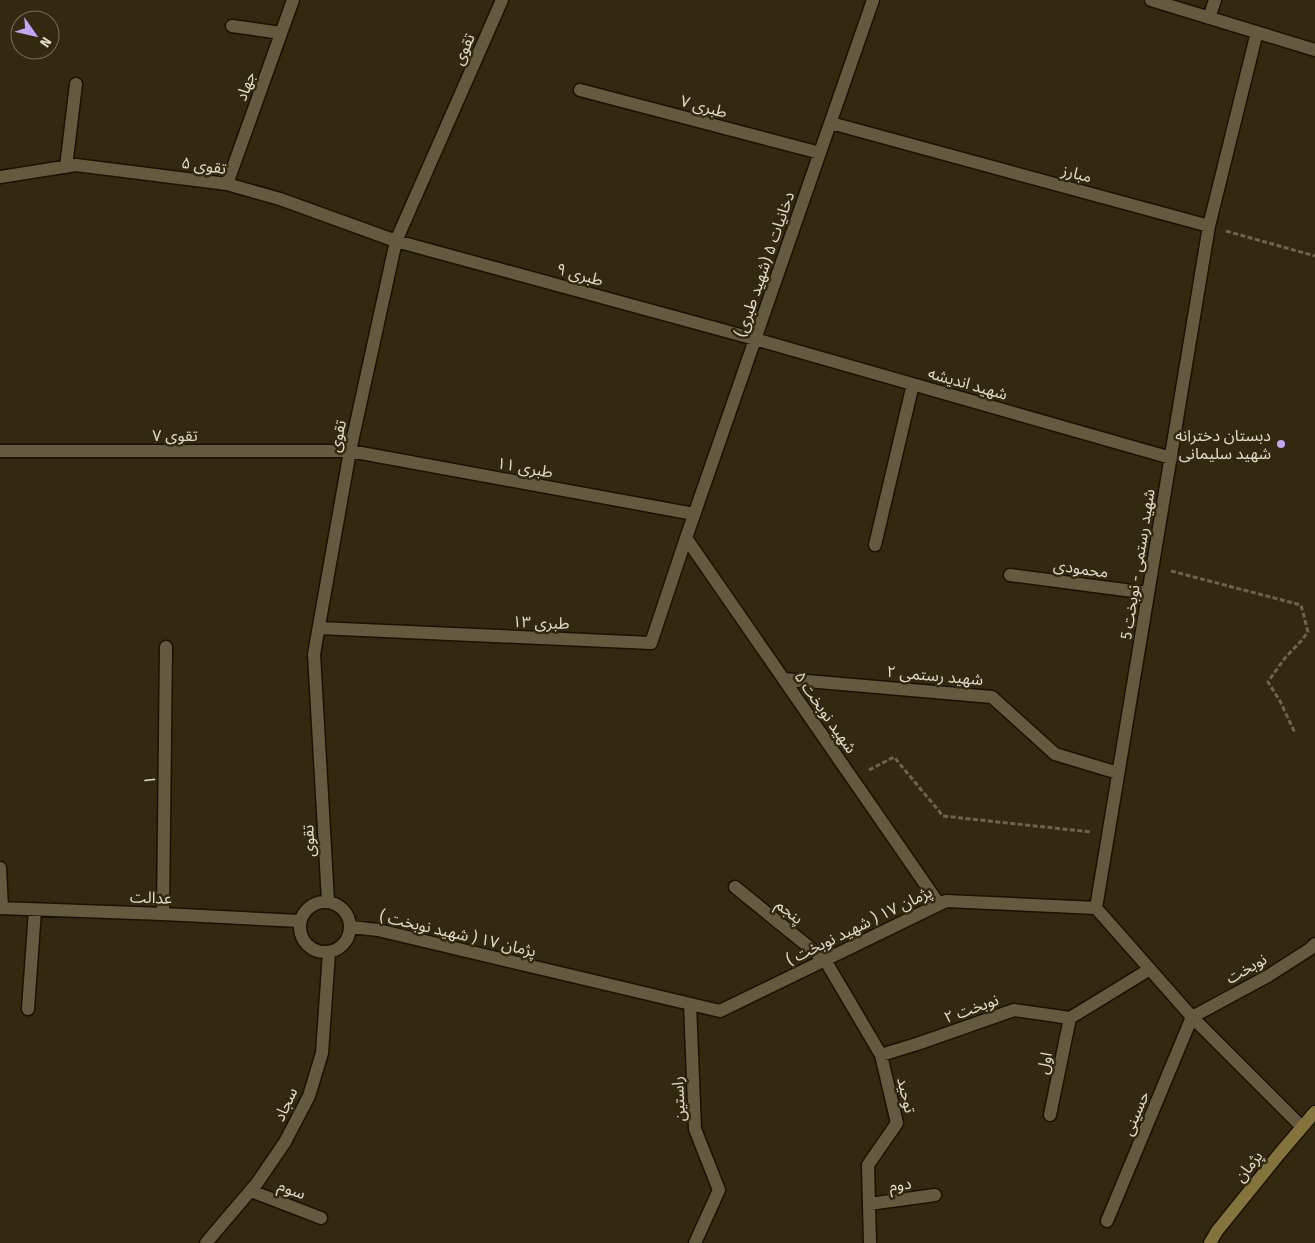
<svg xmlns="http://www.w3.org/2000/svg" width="1315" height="1243" font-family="'Fira Sans Condensed','Noto Sans Arabic',sans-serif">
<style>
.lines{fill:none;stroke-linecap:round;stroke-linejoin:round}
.street-casing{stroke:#1a1200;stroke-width:15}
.secondary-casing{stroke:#1a1200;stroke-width:15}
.path{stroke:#6d644f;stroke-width:3;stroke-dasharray:5 2.5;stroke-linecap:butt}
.street{stroke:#645a3f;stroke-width:12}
.secondary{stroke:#85733d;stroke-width:12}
.poi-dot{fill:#c2a8f3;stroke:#332910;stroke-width:2}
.labels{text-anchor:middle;stroke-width:5;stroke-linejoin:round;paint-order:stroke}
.street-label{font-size:16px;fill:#e1dbcc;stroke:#332910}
.poi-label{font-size:16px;fill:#e1dbcc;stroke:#332910;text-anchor:end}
</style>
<rect width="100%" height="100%" fill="#332910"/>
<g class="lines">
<defs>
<path id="street" d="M1151,0l164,50
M1209,18l6,-18
M232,26l49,7
M580,90l240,63
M831,123l378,103
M66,167l10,-83
M0,177l76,-12 151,19 53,15 116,42 359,98 416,119
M227,184l66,-184
M0,451h350l344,63
M686,538l253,366
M875,545l38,-161
M1010,575l138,18
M319,628l332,15 35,-105 187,-538
M784,679l208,18 63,57 63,19
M0,868l2,40
M735,887l90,73 56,95 16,68 -29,42 2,78
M328,901l-14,-247 36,-203 46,-210 106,-241
M300 927a25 25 0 1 1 50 0a25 25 0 1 1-50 0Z
M0,908l163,6 137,7
M1096,908l113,-682 48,-194
M163,914l3,-267
M351,927l27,3 342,81 226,-110 150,7 96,109 110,110
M690,1004l5,125 24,61 -24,53
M28,1009l7,-99
M881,1055l39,-12 94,-33 56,8 80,-49
M1050,1115l20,-97
M251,1191l70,27
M869,1204l66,-9
M1107,1221l85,-204 76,-41 42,-27 5,-5
M206,1243l51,-60 28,-41 24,-46 13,-43 7,-100"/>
<path id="secondary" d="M1210,1243l7,-12 63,-78 35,-41"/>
</defs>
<!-- street casing -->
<use href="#street" class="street-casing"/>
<!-- secondary casing -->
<use href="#secondary" class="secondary-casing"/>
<!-- path -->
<path class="path" d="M1226,231l89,25
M1171,571l130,34 7,27 -7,9 -17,18 -16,23 12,19 15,32
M869,770l25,-13 49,59 148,16"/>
<!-- street -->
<use href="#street" class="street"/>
<!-- secondary -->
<use href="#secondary" class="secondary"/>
</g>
<!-- markers -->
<circle class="poi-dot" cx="1281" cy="444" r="5"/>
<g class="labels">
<!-- street labels -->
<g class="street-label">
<text transform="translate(463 49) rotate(-66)" y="6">تقوی</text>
<text transform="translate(245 86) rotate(-70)" y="6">جهاد</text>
<text transform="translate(704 106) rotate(15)" y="6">طبری ۷</text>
<text transform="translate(204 165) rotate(8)" y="6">تقوی ۵</text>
<text transform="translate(1077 173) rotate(15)" y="6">مبارز</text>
<text transform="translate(764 264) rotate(-71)" y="6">دخانیات ۵ (شهید طبری)</text>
<text transform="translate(580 274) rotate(15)" y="6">طبری ۹</text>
<text transform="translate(968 383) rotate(16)" y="6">شهید اندیشه</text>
<text x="175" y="441">تقوی ۷</text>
<text transform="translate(337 436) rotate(-78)" y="6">تقوی</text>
<text transform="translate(525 467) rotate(10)" y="6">طبری ۱۱</text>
<text transform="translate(1137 564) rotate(-81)" y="6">شهید رستمی - نوبخت 5</text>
<text transform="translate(1081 568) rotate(8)" y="6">محمودی</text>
<text transform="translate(541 622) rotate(2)" y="6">طبری ۱۳</text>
<text transform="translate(935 675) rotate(5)" y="6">شهید رستمی ۲</text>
<text transform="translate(826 712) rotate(55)" y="6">شهید نوبخت ۵</text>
<text transform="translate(149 780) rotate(-89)" y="6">۱</text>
<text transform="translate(308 841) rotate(-93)" y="6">تقوی</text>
<text transform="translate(151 897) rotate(2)" y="6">عدالت</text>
<text transform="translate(790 911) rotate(39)" y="6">پنجم</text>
<text transform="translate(859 925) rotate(-26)" y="6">پژمان ۱۷ ( شهید نوبخت )</text>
<text transform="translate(458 933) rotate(13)" y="6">پژمان ۱۷ ( شهید نوبخت )</text>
<text transform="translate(1246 968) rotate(-30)" y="6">نوبخت</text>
<text transform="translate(971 1008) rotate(-20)" y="6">نوبخت ۲</text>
<text transform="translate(1044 1063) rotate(-78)" y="6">اول</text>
<text transform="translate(907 1095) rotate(77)" y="6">توحید</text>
<text transform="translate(678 1099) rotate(-93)" y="6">راستین</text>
<text transform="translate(285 1104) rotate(-65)" y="6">سجاد</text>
<text transform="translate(1135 1113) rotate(-67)" y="6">حسینی</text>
<text transform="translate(1248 1166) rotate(-52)" y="6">پژمان</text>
<text transform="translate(900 1184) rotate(-8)" y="6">دوم</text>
<text transform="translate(292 1189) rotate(21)" y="6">سوم</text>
</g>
<!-- poi labels -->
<g class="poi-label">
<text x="1271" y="441">دبستان دخترانه<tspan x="1271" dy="18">شهید سلیمانی</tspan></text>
</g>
</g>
<!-- north arrow -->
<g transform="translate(35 35) rotate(124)"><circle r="24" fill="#332910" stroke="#79705b"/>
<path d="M0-4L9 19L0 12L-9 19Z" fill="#c2a8f3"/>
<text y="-8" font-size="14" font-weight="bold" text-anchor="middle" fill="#e1dbcc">N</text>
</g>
</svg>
